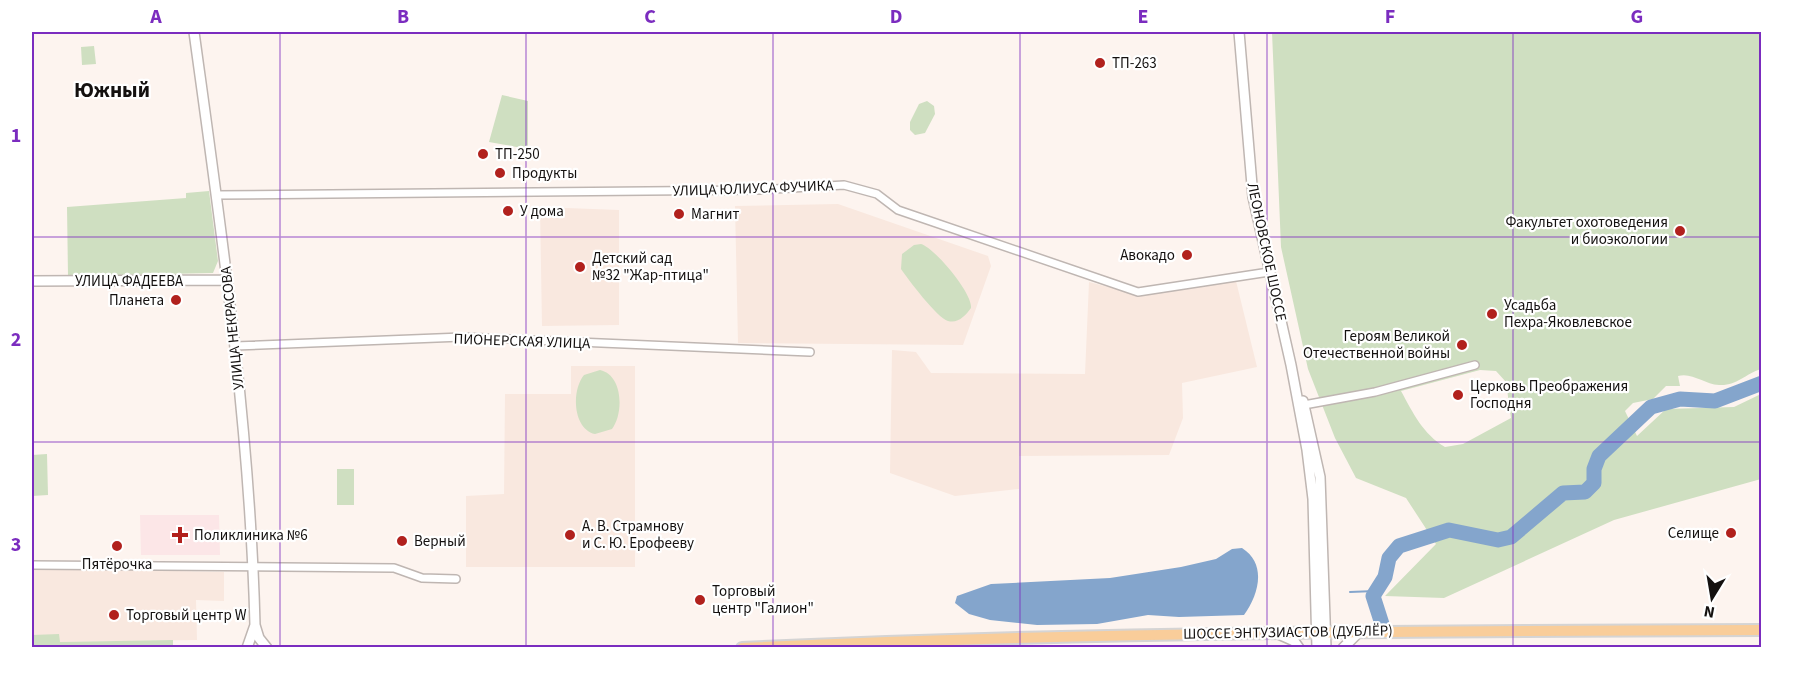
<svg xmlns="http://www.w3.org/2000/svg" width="1793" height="679" font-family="'Source Sans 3',sans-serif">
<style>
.built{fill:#f9e8df}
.medical{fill:#fce6e7}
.green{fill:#cfdfc1;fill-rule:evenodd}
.water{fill:#84a5cc}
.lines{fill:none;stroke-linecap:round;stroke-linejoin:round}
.stream{stroke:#84a5cc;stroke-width:2}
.river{stroke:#84a5cc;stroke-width:15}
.street-casing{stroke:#bfb6b2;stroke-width:10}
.secondary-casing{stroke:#bfb6b2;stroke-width:12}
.primary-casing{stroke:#d5d4d4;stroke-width:14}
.street{stroke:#fff;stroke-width:7}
.secondary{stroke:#fff;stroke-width:9}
.primary{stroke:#f9cd9a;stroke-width:10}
.grid{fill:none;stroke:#7b2cbf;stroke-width:1.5;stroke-opacity:0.55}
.poi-dot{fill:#b1211d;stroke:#fff;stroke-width:2}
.labels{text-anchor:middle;stroke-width:4.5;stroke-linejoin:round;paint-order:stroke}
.poi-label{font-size:15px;fill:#141110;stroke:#fff;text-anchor:start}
.street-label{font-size:15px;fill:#141110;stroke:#fff}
.district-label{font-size:21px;font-weight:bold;fill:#141110;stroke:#fff}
.neatline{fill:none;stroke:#7b2cbf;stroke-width:2}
.grid-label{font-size:20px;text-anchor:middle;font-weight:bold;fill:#7b2cbf}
</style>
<rect width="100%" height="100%" fill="#fdf4ef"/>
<!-- built -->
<path class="built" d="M838,204l150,52 3,10 -28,79 -225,-2 -3,-137z
M540,207l79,3v115l-77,1z
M1236,281l21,86 -75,16 1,35 -14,37 -150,1v33l-64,7 -65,-23 2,-123 24,2 15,21 154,1 4,-92 50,13z
M571,366h64v201h-169v-71l38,-2 1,-100h66z
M32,568l192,4v29l-28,-1 1,40 -138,2 -27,-7z"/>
<!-- medical -->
<path class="medical" d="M140,515h79l1,40h-79z"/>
<!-- green -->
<path class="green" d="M1272,32h489v337c-16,5 -24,17 -42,16 -15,-1 -27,-13 -41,-9l2,10h-14l-13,13 -20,4 -8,8 12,25 29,-27 68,-2 27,-13v85l-147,41 -170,78 -59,-2 51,-52 -30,-46 -50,-20 -21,-40 -27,-69 -27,-122zM1480,370l16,1 10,11 5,36 -48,26 -18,3c-22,-13 -32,-34 -44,-56z
M94,46l2,18 -14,1 -1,-18z
M502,95l26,6v48l-39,-7z
M927,101l7,5 1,8 -10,19 -10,2 -5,-5v-8l9,-18z
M209,191l9,70 -5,12 -145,3 -1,-69 119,-9v-5z
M921,244c14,4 52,50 50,64 -5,7 -13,16 -23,13 -11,-3 -40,-42 -47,-52l1,-15 12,-9z
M600,370c23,5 24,43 12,59l-17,5c-22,-5 -24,-43 -11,-59z
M47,454l1,41 -16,1v-41z
M337,469h17v36h-17z
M59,634l1,8 113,-2v7h-141v-12z"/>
<!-- water -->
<path class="water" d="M1242,548c25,16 17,46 2,67l-65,2 -31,-2 -51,9 -60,1 -47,-5 -21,-6 -14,-11 2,-7 34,-12 119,-6 71,-11 35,-8 16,-10z"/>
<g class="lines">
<!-- stream -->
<path class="stream" d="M1350,592l25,-1"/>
<!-- river -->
<path class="river" d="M1382,624l-9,-28 12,-19 4,-19 10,-12 50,-16 49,10 13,-3 52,-44 22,-1 9,-9v-14l5,-13 52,-49 29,-8 35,2 47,-18"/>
<defs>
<path id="street" d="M216,195l543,-5 85,-5 33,9 21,16 240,82 131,-20
M235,346l227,-9 348,15
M1304,405l71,-13 100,-27
M32,565l362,3 28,10 34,1"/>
<path id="secondary" d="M194,32c27,197 56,394 61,593l4,13 8,10
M1239,32l14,165 38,168 16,85 6,49 4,149
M32,281l195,-1
M1303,401l17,76 6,171
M1276,633l18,8 5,7
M247,648l8,-23
M1343,648l17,-17"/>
<path id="primary" d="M742,648c340,-16 679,-17 1020,-18"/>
</defs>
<!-- street casing -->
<use href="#street" class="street-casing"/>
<!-- secondary casing -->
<use href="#secondary" class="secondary-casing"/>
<!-- primary casing -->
<use href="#primary" class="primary-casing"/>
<!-- street -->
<use href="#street" class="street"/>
<!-- secondary -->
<use href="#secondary" class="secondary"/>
<!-- primary -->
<use href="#primary" class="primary"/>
</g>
<!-- grid -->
<path class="grid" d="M280,32v616M526,32v616M773,32v616M1020,32v616M1267,32v616M1513,32v616M32,237h1730M32,442h1730"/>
<!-- markers -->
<g class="poi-dot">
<circle cx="1100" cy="63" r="6"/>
<circle cx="483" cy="154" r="6"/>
<circle cx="500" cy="173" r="6"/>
<circle cx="508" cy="211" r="6"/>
<circle cx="679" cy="214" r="6"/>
<circle cx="1680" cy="231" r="6"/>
<circle cx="1187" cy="255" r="6"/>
<circle cx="580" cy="267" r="6"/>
<circle cx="176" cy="300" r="6"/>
<circle cx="1492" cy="314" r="6"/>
<circle cx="1462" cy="345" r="6"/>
<circle cx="1458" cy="395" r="6"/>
<circle cx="1731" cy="533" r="6"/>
<path d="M177 526h6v6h6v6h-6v6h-6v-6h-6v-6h6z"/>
<circle cx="570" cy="535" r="6"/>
<circle cx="402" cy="541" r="6"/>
<circle cx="117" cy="546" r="6"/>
<circle cx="700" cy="600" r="6"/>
<circle cx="114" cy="615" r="6"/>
</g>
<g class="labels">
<!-- poi labels -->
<g class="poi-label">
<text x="1112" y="68">ТП-263</text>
<text x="495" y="159">ТП-250</text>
<text x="512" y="178">Продукты</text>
<text x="520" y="216">У дома</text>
<text x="691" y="219">Магнит</text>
<text x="1668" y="227" text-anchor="end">Факультет охотоведения<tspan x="1668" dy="17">и биоэкологии</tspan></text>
<text x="1175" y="260" text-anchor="end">Авокадо</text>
<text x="592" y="263">Детский сад<tspan x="592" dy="17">№32 "Жар-птица"</tspan></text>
<text x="164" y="305" text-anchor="end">Планета</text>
<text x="1504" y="310">Усадьба<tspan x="1504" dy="17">Пехра-Яковлевское</tspan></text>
<text x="1450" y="341" text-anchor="end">Героям Великой<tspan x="1450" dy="17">Отечественной войны</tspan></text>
<text x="1470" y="391">Церковь Преображения<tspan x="1470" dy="17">Господня</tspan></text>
<text x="582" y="531">А. В. Страмнову<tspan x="582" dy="17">и С. Ю. Ерофееву</tspan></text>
<text x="1719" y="538" text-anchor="end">Селище</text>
<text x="194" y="540">Поликлиника №6</text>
<text x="414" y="546">Верный</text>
<text x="117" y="569" text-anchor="middle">Пятёрочка</text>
<text x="712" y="596">Торговый<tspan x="712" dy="17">центр "Галион"</tspan></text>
<text x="126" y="620">Торговый центр W</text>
</g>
<!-- street labels -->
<g class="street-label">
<text transform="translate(753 188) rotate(-2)" y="5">УЛИЦА ЮЛИУСА ФУЧИКА</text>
<text transform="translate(1267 252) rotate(78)" y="5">ЛЕОНОВСКОЕ ШОССЕ</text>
<text x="129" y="286">УЛИЦА ФАДЕЕВА</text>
<text transform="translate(232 328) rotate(-96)" y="5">УЛИЦА НЕКРАСОВА</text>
<text transform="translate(522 341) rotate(2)" y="5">ПИОНЕРСКАЯ УЛИЦА</text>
<text transform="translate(1288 632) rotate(-1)" y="5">ШОССЕ ЭНТУЗИАСТОВ (ДУБЛЁР)</text>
</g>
<!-- district labels -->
<g class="district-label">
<text x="112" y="97">Южный</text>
</g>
</g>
<!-- border -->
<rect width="1793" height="679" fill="none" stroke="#ffffff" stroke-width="66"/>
<!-- north arrow -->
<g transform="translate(1712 598) rotate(191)" stroke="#ffffff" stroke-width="4.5" paint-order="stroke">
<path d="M0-4.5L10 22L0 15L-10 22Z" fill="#141110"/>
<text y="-9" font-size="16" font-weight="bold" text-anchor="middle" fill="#141110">N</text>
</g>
<rect x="33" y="33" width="1727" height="613" class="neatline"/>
<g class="grid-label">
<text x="156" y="23">A</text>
<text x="403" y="23">B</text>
<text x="650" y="23">C</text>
<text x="896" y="23">D</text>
<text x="1143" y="23">E</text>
<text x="1390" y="23">F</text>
<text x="1637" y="23">G</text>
<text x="16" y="142">1</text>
<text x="16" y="346">2</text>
<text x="16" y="551">3</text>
</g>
</svg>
